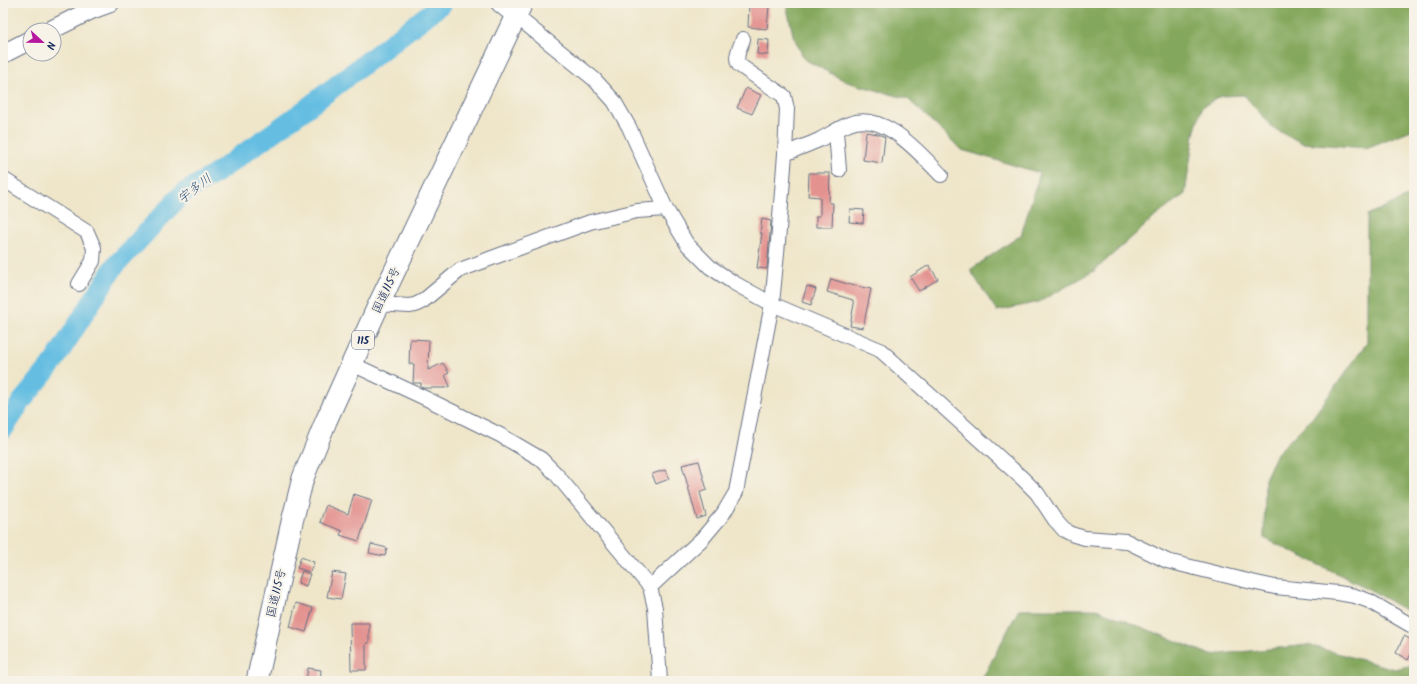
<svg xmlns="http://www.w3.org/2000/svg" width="1417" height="684" font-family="Kalam,'Klee One',sans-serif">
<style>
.forest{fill:#83a75c;stroke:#4f6b5d}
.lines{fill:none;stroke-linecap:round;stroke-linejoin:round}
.stream{stroke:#65bee2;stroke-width:3.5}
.river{stroke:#65bee2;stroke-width:20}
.building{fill:#e3928f}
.minor-casing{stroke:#656f84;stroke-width:16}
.major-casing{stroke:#656f84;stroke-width:20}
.highway-casing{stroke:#656f84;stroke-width:23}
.minor{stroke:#fff;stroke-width:14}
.major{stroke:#fff;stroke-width:18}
.highway{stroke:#fff;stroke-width:21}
.labels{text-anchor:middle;stroke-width:4;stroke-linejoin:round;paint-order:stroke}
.shield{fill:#f7f3e8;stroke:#5d6a87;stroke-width:1}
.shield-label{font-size:11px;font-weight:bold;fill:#1b2f5e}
.street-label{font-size:12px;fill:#1b2f5e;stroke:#f7f3e8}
.water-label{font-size:13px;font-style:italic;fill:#2e537f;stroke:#f7f3e8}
</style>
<rect width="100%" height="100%" fill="#f7f3e8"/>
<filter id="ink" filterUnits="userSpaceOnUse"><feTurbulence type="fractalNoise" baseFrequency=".025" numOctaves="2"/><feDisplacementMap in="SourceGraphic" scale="8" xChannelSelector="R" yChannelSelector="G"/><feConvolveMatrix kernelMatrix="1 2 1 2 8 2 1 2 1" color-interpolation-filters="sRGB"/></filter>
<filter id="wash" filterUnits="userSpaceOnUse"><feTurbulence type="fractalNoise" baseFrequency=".012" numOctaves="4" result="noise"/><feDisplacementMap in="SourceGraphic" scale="16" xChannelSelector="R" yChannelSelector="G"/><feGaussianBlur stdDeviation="0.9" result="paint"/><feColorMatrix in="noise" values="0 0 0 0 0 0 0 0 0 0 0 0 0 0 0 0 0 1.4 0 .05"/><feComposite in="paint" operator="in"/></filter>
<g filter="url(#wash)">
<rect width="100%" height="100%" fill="#efe6ca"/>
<!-- forest -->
<path class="forest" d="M786,3h628v126l-48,19 -64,-5 -29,-15 -29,-33 -23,1 -19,11 -8,27 -9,60 -29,22 -62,55 -55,31 -42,9 -27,-41 51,-35 19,-62 -78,-23 -54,-51 -61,-17 -43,-23 -11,-24z
M1414,194v421l-49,-28 -101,-49 1,-59 12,-26 36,-36 54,-74v-128z
M1019,609h77l115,46 97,-10 86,24 20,-4v16h-433z"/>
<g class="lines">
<!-- stream -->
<path class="stream" d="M3,11l4,-8"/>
<!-- river -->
<path class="river" d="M3,430l19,-29 31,-38 61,-96 68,-73 33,-20 88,-63 140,-108"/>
</g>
<g id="blocks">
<!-- building -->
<path class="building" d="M749,5l20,1 -2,23 -19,-2z
M758,39l11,1 -1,15 -11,-1z
M746,88l15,7 -9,19 -15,-6z
M866,132l12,2 7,3 -3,26 -19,-3z
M809,173h21l-1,30h4l-1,24h-16v-11h4v-19l-12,-1z
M850,209l14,1 -1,13 -14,-1z
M762,219l9,2 -4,48 -10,-1 5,-35h-2z
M929,265l9,14 -19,12 -9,-14z
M831,279l20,6 20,4 -8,39 -13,-2 4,-22 -1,-1v-3l-26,-8z
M807,286l9,3 -5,16 -9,-3z
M410,339l19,1 -1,30 15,-7 6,10 -4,2 5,11 -5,2h-22l-2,-1v-4h-8l1,-19h-5z
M699,461l8,29 -7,2 6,24 -9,3 -15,-54z
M665,470l4,9 -13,5 -4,-10z
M354,494l18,6 -13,41 -19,-6 2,-4 -22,-9 6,-17 22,9z
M371,544l16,4 -2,8 -16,-3z
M301,557l13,5 -4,10 -13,-4z
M302,571l8,3 -4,12 -8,-3z
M332,572l14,2 -5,25 -14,-2z
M296,603l17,5 -7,24 -16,-5z
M350,623h19v20h-3v27h-15z
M1404,636l10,5v7l-6,12 -12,-7z
M308,668l13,2 -1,11h-14z"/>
</g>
</g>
<g filter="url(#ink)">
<use href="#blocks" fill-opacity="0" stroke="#656f84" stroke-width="1"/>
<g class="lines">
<defs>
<path id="minor" d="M516,16l78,63 20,22 15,26 37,82
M743,39c-3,9 -9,18 -4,26l45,31 3,13 -2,45
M836,131l3,39
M3,179l84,53 7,16 -1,13 -14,23
M379,304l30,2 6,-1 8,-4 37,-31 40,-15 90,-33 47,-11 29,-2 21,35 23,23 24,16 38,21 108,46 8,7 135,122 14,14 18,27 9,10 10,5 11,3 41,3 41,20 85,21 23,5 63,6 17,3 14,5 45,26
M352,364l75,35 73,36 41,24 15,15 94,113 5,21 5,73
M650,587l52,-48 21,-25 13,-22 36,-188 6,-62 7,-88c11,-5 23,-9 34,-14 10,-5 20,-12 30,-16 35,-14 71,30 92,51"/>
<path id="major" d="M500,3l16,13
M51,30l40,-20 19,-7
M3,54l27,-14"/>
<path id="highway" d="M257,681l35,-159 11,-44 23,-57 53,-117 143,-301"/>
</defs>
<!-- minor casing -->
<use href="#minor" class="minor-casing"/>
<!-- major casing -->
<use href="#major" class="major-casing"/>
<!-- highway casing -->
<use href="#highway" class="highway-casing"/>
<!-- minor -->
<use href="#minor" class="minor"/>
<!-- major -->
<use href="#major" class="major"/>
<!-- highway -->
<use href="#highway" class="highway"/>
</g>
</g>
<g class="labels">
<!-- shield labels -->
<rect class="shield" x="352" y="331" width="22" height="18" rx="3"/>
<g class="shield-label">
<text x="363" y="344">115</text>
</g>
<!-- street labels -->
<g class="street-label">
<text transform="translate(386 290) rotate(-65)" y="4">国道115号</text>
<text transform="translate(276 593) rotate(-77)" y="4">国道115号</text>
</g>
<!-- water labels -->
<g class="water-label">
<text transform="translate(194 188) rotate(-38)" y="5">宇多川</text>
</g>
</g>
<!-- margin -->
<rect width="1417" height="684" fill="none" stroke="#f7f3e8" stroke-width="16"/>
<!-- north arrow -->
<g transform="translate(42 42) rotate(112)"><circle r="19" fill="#f7f3e8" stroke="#9fa5b1"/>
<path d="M0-3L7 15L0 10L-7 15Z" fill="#b5179e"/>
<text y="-6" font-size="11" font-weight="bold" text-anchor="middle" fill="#1b2f5e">N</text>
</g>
</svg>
